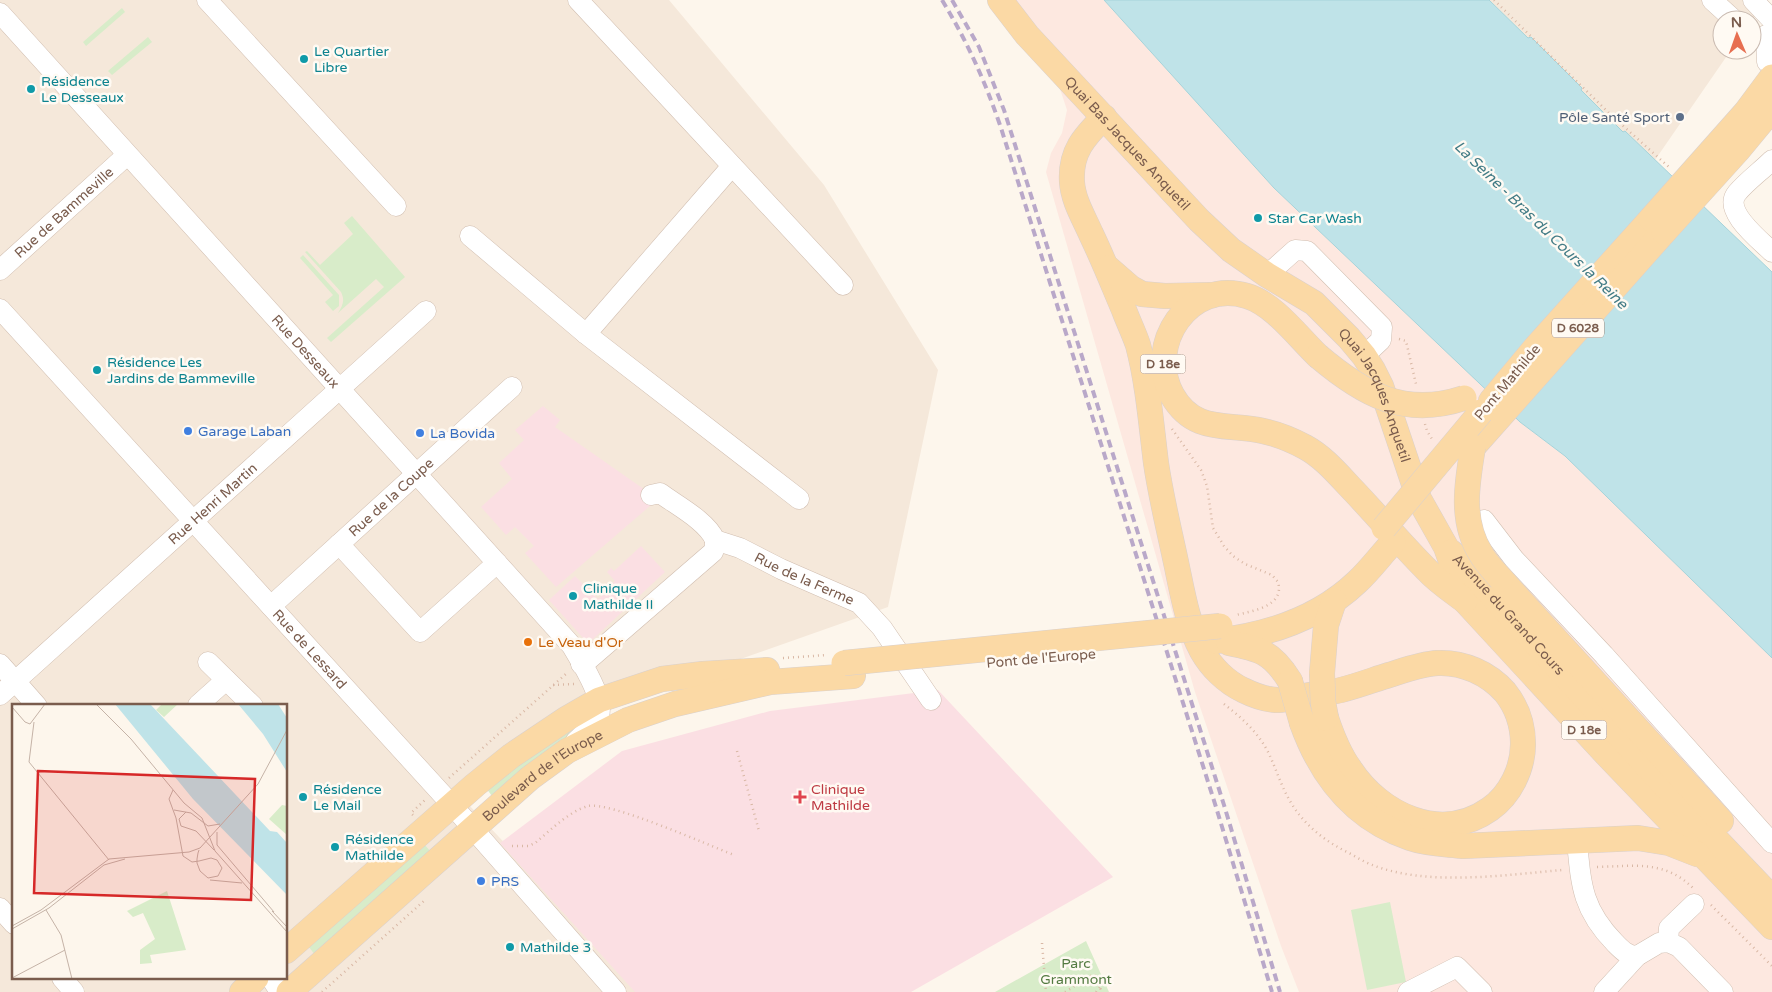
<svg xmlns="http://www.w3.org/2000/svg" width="1772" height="992" font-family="'Varela Round',sans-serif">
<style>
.residential{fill:#f5e8da;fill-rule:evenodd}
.commercial{fill:#fde8e0}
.medical{fill:#fbdfe3}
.green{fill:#d8ecc9}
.water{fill:#bfe3e8;stroke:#a5d3da}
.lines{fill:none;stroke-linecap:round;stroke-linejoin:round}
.minor-casing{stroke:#d1beb0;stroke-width:21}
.major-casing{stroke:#dad1cd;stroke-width:26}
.path{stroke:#d9b8a5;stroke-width:2.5;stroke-dasharray:1 4;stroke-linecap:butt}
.minor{stroke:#fff;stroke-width:20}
.major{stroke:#fbd9a5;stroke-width:25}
.rail{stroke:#b9a8c9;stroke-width:4;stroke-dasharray:8 5;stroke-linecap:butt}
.major-bridge-casing{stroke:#dad1cd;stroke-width:26;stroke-linecap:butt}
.major-bridge{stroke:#fbd9a5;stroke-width:25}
.culture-dot{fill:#0f9aa8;stroke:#fffaf3;stroke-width:2}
.service-dot{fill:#5c6f8a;stroke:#fffaf3;stroke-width:2}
.shop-dot{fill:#3f7fe0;stroke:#fffaf3;stroke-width:2}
.food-dot{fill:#e8710a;stroke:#fffaf3;stroke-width:2}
.health-dot{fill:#e0444e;stroke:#fffaf3;stroke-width:2}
.labels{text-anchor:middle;stroke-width:5;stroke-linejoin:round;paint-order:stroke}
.shield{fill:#fffaf3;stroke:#a28b7f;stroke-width:1}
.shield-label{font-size:12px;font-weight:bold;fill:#7a5c4d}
.culture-label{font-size:14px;fill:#0d838f;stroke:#fffaf3;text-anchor:start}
.service-label{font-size:14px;fill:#4e5e75;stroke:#fffaf3;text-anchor:end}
.street-label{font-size:14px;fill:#7a5c4d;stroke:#fffaf3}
.shop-label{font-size:14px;fill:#366cbe;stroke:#fffaf3;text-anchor:start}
.food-label{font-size:14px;fill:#c56008;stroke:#fffaf3;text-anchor:start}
.health-label{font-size:14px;fill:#be3a42;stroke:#fffaf3;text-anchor:start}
.park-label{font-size:14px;fill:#537a41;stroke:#fffaf3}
.water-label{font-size:15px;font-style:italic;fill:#437c86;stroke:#fffaf3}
.inset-road{fill:none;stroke:#c5b3a7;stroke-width:1}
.view{fill:#d62828;fill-opacity:0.15;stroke:#d62828;stroke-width:2.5}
.inset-edge{fill:none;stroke:#7a5c4d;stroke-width:2.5}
</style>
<rect width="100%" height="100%" fill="#fdf6ec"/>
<!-- residential -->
<path class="residential" d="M0,0h669l155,185 114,185 -50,237 -292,103 -127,95 175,187h-644zM14,706h272v272h-272z
M1489,0h277l-14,20h-30v30h9l-76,110 -30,-29 -2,2 -42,-43 1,-2 -51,-50h-3z"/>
<!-- commercial -->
<path class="commercial" d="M991,0h113l170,188 246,234 45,34 207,202v334h-473l-18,-46 -86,-254 -149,-520 5,-19 11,-20 5,-23 -10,-30z"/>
<!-- medical -->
<path class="medical" d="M543,406l17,14 -5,7 103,72 -102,88 -31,-34 9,-7 -19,-19 -9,8 -25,-28 31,-28 -13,-16 25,-23 -9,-10z
M641,546l24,26 -72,67h-9l-35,-39 26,-24 23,23 8,-7 -2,-2 11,-9 -8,-9 4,-4 3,3z
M938,690l175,187 -202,115h-276l-135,-149 122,-92 148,-40z"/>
<!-- green -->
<path class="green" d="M122,8l3,4 -39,34 -3,-4z
M148,37l4,5 -40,33 -4,-4z
M352,216l53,61 -74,65 -4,-4 57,-51 -8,-8 -38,34c5,-8 7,-13 3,-21l-36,-40 2,-1 13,14 33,-31 -9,-11z
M303,255l36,40v11l-6,5 -8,-9 8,-7 -33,-37z
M587,722l-95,74 -6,-8 57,-43z
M423,843l8,9 -116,103 -6,-8z
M1390,902l16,80 -39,8 -16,-80z
M1086,941l23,51h-114z"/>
<!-- water -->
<path class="water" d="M1104,0h385l39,38 3,-1 51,51 -1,2 42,42 2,-1 147,141v386l-207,-202 -45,-34 -246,-234z"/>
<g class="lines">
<defs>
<g id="minor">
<path d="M207,0l189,206"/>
<path d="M578,0l265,285"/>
<path d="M1712,0l22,20"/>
<path d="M1753,0l19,20"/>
<path id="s1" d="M0,13l572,633c9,16 37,58 25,74 -5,8 -15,15 -22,22"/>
<path d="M1766,35l1,27 5,5"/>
<path d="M1772,160c-11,11 -25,21 -35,33 -15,18 23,47 35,59"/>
<path d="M470,236l116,98 213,165"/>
<path id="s2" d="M0,270l127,-115"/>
<path d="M1267,275l28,-25 12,1 75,76 -1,13 -17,16"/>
<path id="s3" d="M0,309l452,496 164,187"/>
<path d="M586,334l146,-168"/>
<path id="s4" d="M651,495l9,-2c16,12 47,28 55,47l25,8 41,21 78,34 23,25 49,72"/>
<path d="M1484,520l30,39 90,96 168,188"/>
<path d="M339,544l81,88 77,-69"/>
<path id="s5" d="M271,606l241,-219"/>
<path d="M208,662l45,44"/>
<path d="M0,664l37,42"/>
<path d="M581,664l6,-3 126,-109 2,-5v-7"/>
<path id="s6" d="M0,695l426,-384"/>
<path d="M198,705l28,-25"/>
<path d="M1577,841c4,44 5,68 38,102 6,6 12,13 22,13"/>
<path d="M0,908l14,16"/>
<path d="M1668,942l1,-14 25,-24"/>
<path d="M62,978l12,14"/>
<path d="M271,978l9,14"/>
<path d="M1408,992l49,-25 25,25"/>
<path d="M1604,992l33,-36 22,-13 9,-1 11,5 44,45"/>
</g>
<g id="major">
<path id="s7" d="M1000,0l27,35 172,185 32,30 36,25 47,28 35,35 15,18 9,14 8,16 38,113 27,48 19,54 141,153 166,173"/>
<path d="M1104,117c-20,20 -34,35 -32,65 1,18 12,36 19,52 12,25 22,50 33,76 4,11 10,23 14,35 10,38 13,78 18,118 5,35 14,70 21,104 6,29 11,58 25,84 9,16 24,31 41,39 10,5 24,10 36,10 8,0 17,-3 25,-4 12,-2 25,-3 37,-6 16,-4 32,-10 48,-15 16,-5 32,-11 49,-12 25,-1 50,10 67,29 12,15 18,33 18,52 0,25 -13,51 -33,65 -49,35 -110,6 -140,-40 -11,-15 -18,-33 -24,-51"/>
<path d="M1108,268l23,20 11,6 23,2 47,-1"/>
<path d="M1318,356c-20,-19 -44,-52 -71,-60 -58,-18 -102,49 -75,99 22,39 55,28 91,36 14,3 29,9 42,16 17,9 31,25 45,40 26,27 50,56 77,83 11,12 25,21 38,31"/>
<path d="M1491,401l45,-54 115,-128"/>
<path d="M1473,447l191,-215"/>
<path id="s8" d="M1451,552l18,18 201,221 102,107"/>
<path d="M1501,579l220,242"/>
<path d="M1216,641c52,-6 102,-22 141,-59 13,-12 24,-27 36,-40"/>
<path d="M1229,643c31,6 43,9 61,38"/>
<path d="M1322,673l4,-48 8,-24"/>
<path d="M1302,723c19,53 53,96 108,115 17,6 35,6 53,8l175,-8 31,5 28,11"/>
<path d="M286,951l189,-166 36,-29 55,-37 33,-19 63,-21 41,-5 64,-4"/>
<path d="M242,992l14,-14"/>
<path id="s9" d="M289,992l241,-214 37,-27 61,-31 47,-16 95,-22 83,-6"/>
</g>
</defs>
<!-- minor casing -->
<use href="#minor" class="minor-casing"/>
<!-- major casing -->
<use href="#major" class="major-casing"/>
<!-- path -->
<path class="path" d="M1494,0l117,115 59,53
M1399,339l7,2 10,43
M1425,424l2,7 5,8
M1172,429l29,41 6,16 6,42 11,18 9,10 12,8 27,11 6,7c7,24 -25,29 -42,33
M783,658l44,-3
M553,685l22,-1
M1224,704c18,14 35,29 45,50 8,17 13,35 24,52 13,20 32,35 54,46 8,4 15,9 23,12 55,23 134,11 192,6
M737,751l22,80
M449,778l118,-105
M413,815l-2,-2 14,-13
M512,846h17l6,-3c16,-13 33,-31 53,-37 21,-5 120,39 146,49
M1597,867c37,-1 68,-7 96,21
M1711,905l61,61
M1042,943l4,49
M322,992l103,-92
M1065,992l29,-18 8,18
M1096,992l4,-5"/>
<!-- minor -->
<use href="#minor" class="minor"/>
<!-- major -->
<use href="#major" class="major"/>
<!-- rail -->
<path class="rail" d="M942,0c26,43 43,81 59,128l215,679 56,185
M952,0l27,47 25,63 220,695 56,187"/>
<defs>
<path id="major-bridge" d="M1651,219l95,-107 26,-35
M1664,232l75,-83 33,-40
M1318,356c45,38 86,62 146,42
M1473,447c-6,36 -13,74 8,107 5,9 13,17 20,25
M1384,528l97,-116
M844,663l376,-37
M1322,673l1,29 3,16
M1290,681l12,42"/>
</defs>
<!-- major-bridge casing -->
<use href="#major-bridge" class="major-bridge-casing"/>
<!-- major-bridge -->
<use href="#major-bridge" class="major-bridge"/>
</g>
<!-- markers -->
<g class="culture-dot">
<circle cx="304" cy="59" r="5"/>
<circle cx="31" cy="89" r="5"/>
<circle cx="1258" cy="218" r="5"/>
<circle cx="97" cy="370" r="5"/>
<circle cx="573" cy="596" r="5"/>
<circle cx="303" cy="797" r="5"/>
<circle cx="335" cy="847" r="5"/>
<circle cx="510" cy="947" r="5"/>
</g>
<circle class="service-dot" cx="1680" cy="117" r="5"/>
<g class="shop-dot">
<circle cx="188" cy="431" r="5"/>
<circle cx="420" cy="433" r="5"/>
<circle cx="481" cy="881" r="5"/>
</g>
<circle class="food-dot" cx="528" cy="642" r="5"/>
<path class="health-dot" d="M797.5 789.5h5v5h5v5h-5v5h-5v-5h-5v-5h5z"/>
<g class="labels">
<!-- shield labels -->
<g class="shield">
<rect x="1552" y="318.5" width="52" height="19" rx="4"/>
<rect x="1140.5" y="354.5" width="45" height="19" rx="4"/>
<rect x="1561.5" y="720.5" width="45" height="19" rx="4"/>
</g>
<g class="shield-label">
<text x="1578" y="332">D 6028</text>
<text x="1163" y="368">D 18e</text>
<text x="1584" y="734">D 18e</text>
</g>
<!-- culture labels -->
<g class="culture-label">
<text x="314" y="56">Le Quartier<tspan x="314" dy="16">Libre</tspan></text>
<text x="41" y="86">Résidence<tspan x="41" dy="16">Le Desseaux</tspan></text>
<text x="1268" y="223">Star Car Wash</text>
<text x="107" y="367">Résidence Les<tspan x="107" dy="16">Jardins de Bammeville</tspan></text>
<text x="583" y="593">Clinique<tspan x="583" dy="16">Mathilde II</tspan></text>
<text x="313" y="794">Résidence<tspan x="313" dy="16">Le Mail</tspan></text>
<text x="345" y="844">Résidence<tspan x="345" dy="16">Mathilde</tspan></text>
<text x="520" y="952">Mathilde 3</text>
</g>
<!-- service labels -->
<g class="service-label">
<text x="1670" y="122">Pôle Santé Sport</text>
</g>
<!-- street labels -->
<g class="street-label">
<text dy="5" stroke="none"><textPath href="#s7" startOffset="192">Quai Bas Jacques Anquetil</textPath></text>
<text dy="5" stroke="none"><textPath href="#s2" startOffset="86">Rue de Bammeville</textPath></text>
<text dy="5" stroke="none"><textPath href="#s1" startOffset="456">Rue Desseaux</textPath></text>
<text transform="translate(1507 382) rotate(-50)" y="5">Pont Mathilde</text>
<text dy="5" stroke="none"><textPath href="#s7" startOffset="552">Quai Jacques Anquetil</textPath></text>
<text dy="5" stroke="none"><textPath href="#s5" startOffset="162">Rue de la Coupe</textPath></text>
<text dy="5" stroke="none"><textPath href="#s6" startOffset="286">Rue Henri Martin</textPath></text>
<text dy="5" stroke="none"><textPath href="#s4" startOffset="180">Rue de la Ferme</textPath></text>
<text dy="5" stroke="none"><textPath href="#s8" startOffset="85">Avenue du Grand Cours</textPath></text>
<text dy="5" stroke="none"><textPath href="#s3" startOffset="460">Rue de Lessard</textPath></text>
<text transform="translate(1041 658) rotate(-5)" y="5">Pont de l'Europe</text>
<text dy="5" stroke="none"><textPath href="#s9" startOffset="334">Boulevard de l'Europe</textPath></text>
</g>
<!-- shop labels -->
<g class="shop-label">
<text x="198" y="436">Garage Laban</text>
<text x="430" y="438">La Bovida</text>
<text x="491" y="886">PRS</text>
</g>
<!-- food labels -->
<g class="food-label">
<text x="538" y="647">Le Veau d'Or</text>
</g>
<!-- health labels -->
<g class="health-label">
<text x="811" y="794">Clinique<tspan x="811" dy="16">Mathilde</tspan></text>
</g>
<!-- park labels -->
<g class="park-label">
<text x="1076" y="968">Parc<tspan x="1076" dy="16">Grammont</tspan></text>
</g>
<!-- water labels -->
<g class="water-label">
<text transform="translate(1541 225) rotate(44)" y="5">La Seine - Bras du Cours la Reine</text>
</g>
</g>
<!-- overview -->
<g transform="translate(12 704)">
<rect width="275" height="275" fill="#fdf6ec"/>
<path d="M150,0h16l-14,13 -8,-7zM270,101l5,1v29l-18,-16zM155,187l19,59 -36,5 2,8 -12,1v-14l15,-11 -12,-26 -10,4 -6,-6z" fill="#d8ecc9"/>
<path d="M103,0h35l120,127 7,1 10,11v52l-94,-96zM226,0h40l9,14v54l-24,-38z" fill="#bfe3e8"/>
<path class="inset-road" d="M84,0l35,35 53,64 18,15 13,33 72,81M0,3l13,15 5,2 15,-20M22,18l-5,40 80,98M161,86l-4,9 7,19 7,38 9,6 7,-1 12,-3 6,2 5,8 -4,8 -10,2 -8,-7 -3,-8v-4l1,-6 1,-3M162,106l17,3 17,13 12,-2M174,108l-7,7 2,7 15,5 18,19M205,128v13l57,67M198,176l32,3M34,206l15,25 11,44M260,207l15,16M0,222l29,-16 68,-51 80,-7 11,-4 58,-64 29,-54M0,225l37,-21 55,-43 21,-6M0,274l53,-28"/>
<path class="view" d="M26,67l217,8 -4,121 -217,-7z"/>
<rect width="275" height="275" class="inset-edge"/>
</g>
<!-- north arrow -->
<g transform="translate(1737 35) rotate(358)"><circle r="24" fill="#fffaf3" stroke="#cabbb1"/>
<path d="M0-4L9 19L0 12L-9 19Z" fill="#e76f51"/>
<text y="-8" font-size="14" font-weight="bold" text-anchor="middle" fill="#7a5c4d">N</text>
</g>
</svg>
